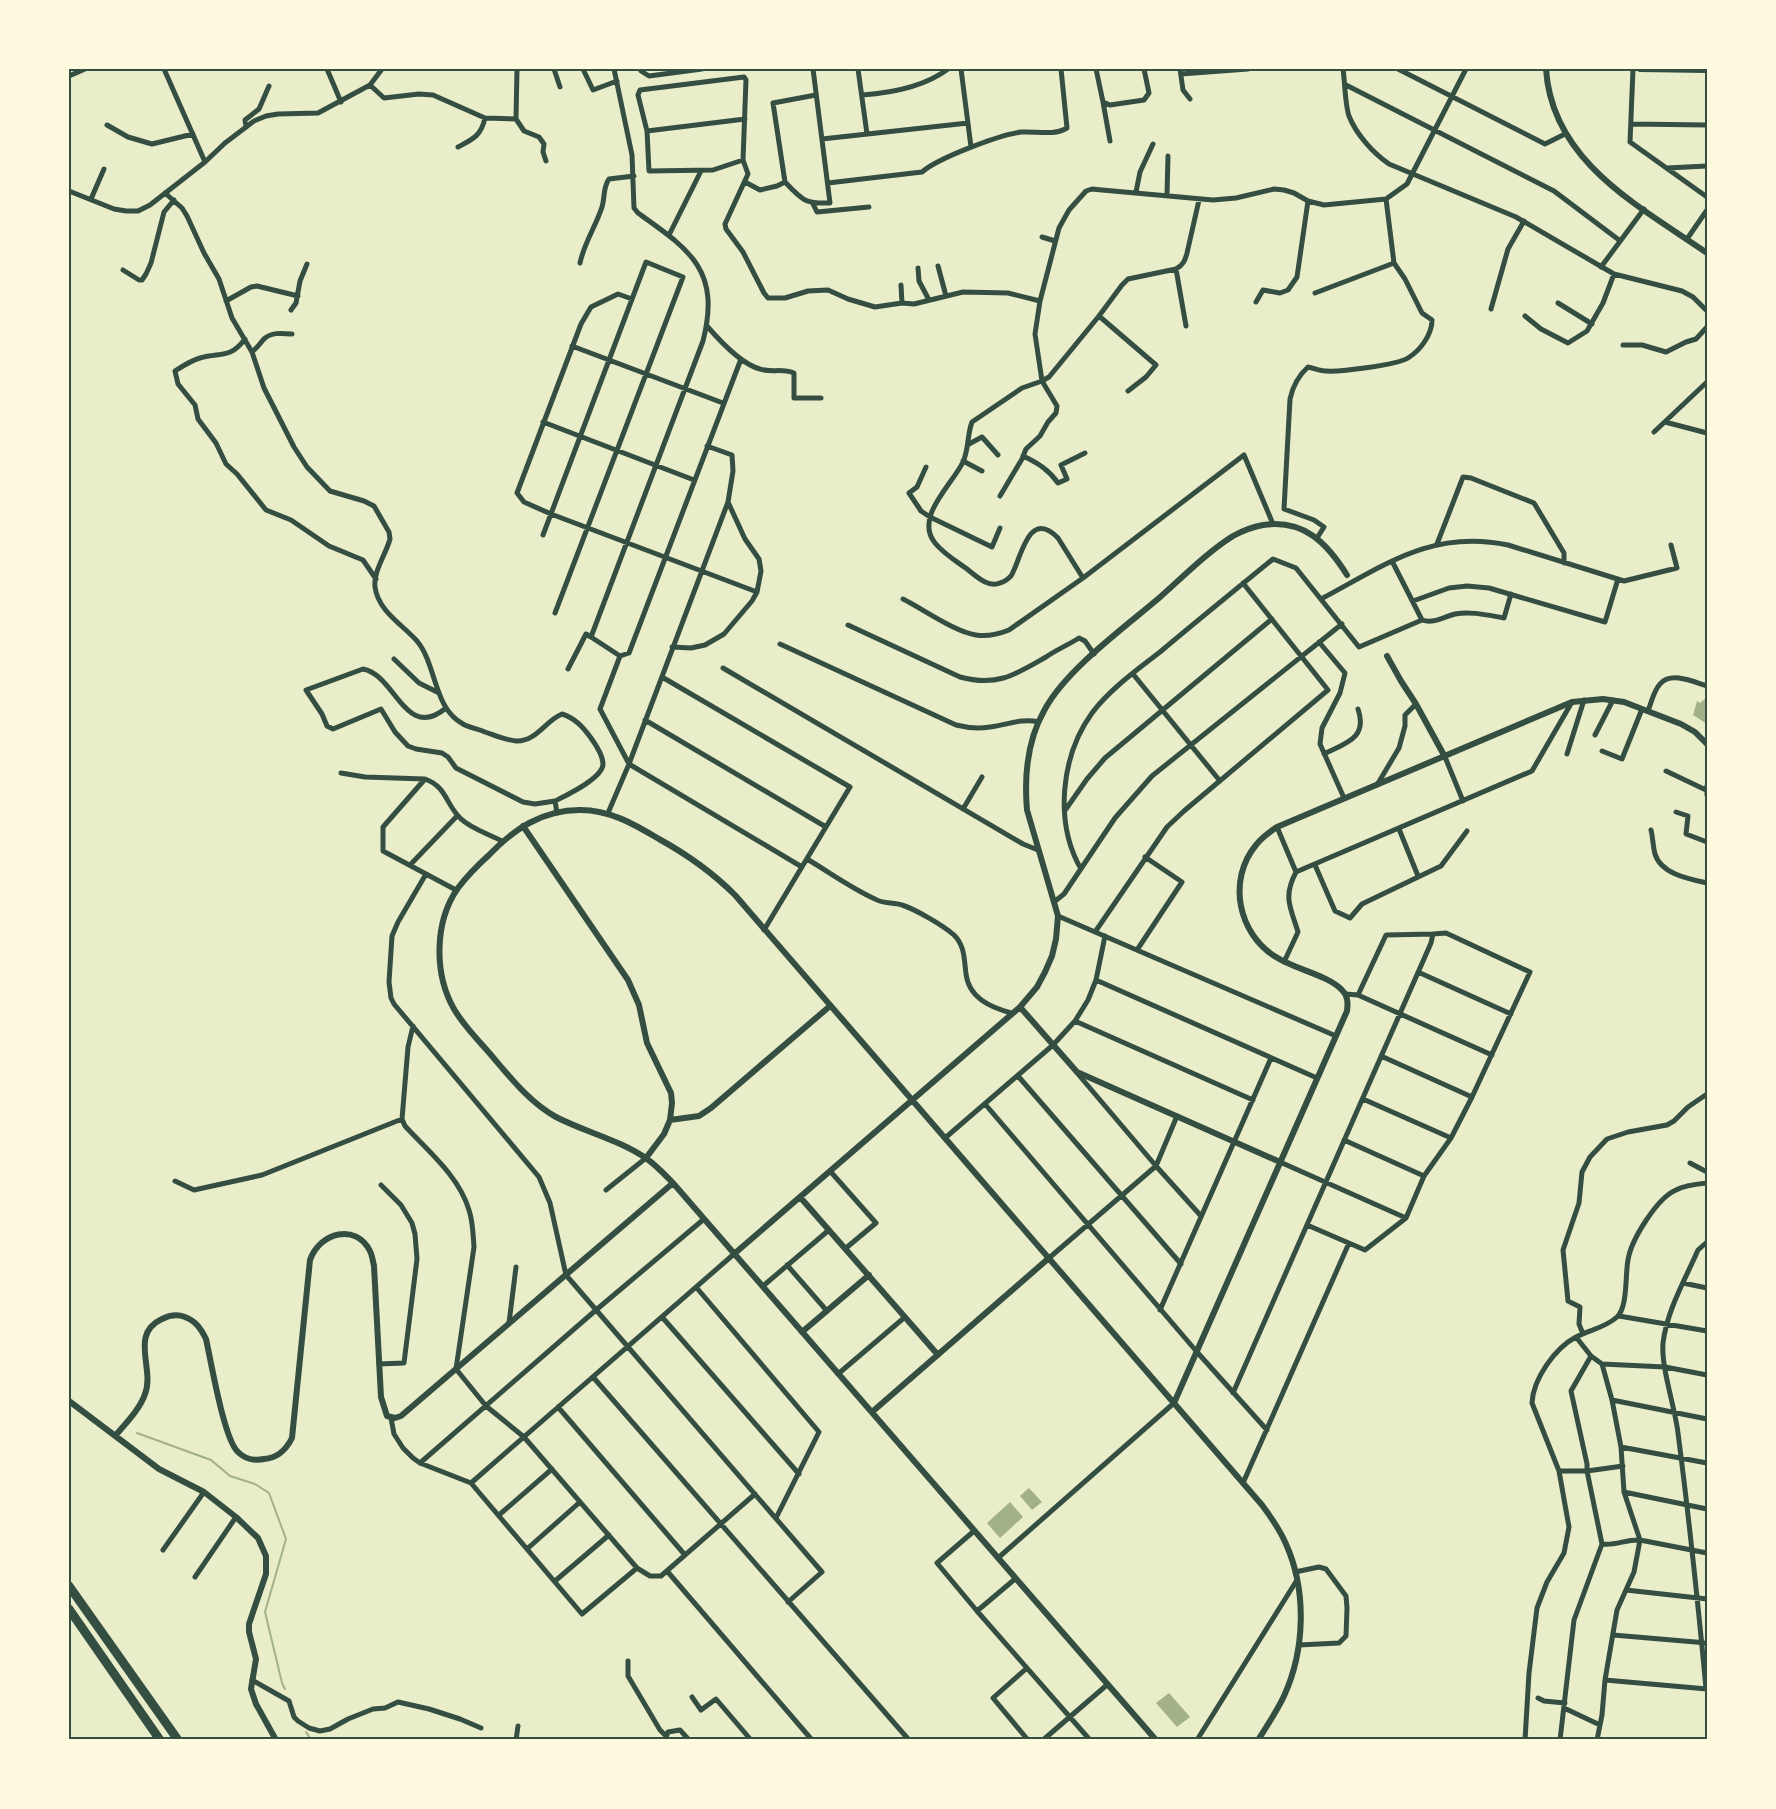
<svg xmlns="http://www.w3.org/2000/svg" width="1776" height="1809" font-family="Overpass,sans-serif">
<style>
.water{fill:#a3b18a}
.lines{fill:none;stroke-linecap:round;stroke-linejoin:round}
.stream{stroke:#a3b18a;stroke-width:2}
.minor{stroke:#344e41;stroke-width:5}
.tertiary{stroke:#344e41;stroke-width:6}
.motorway{stroke:#344e41;stroke-width:9}
.neatline{fill:none;stroke:#344e41;stroke-width:2}
</style>
<rect width="100%" height="100%" fill="#e9edc9"/>
<!-- water -->
<path class="water" d="M1706,698h1v26l-14,-9 4,-14 3,2z
M1029,1488l13,14 -10,8 -12,-14z
M1010,1502l13,15 -23,21 -13,-15z
M1169,1693l21,24 -13,10 -21,-24z"/>
<g class="lines">
<!-- stream -->
<path class="stream" d="M137,1433l74,27 19,16 25,8 14,9 17,46 -21,73 17,71 3,6
M306,1732l5,8"/>
<!-- minor -->
<path class="minor" d="M164,69l41,93
M327,69l14,33
M554,69l6,18
M583,69l10,21 24,-9
M614,69l18,86 2,53 4,5c52,37 83,57 65,128l-112,296 29,19 9,-3 112,-294
M640,69l1,2 8,5 53,-7
M858,69l9,65
M961,69l10,78
M1096,69l7,33 7,3 34,-5 5,-7 -5,-24
M1180,69l3,21 7,9
M1343,69c2,13 2,36 6,47 7,18 24,37 40,48l127,53 98,57 68,17 11,6 14,14
M1398,69l147,75 20,-10
M1633,69l-3,73 77,55
M1181,74l67,-5
M69,76l16,-7
M370,85l14,13 35,-4 14,1 52,23 31,1 8,12 15,6 5,7 -1,8 3,9
M1346,85l208,106 65,49
M862,95c29,-2 62,-8 86,-26
M1103,102l7,39
M516,119l1,-50
M1631,124l76,1
M107,125l21,12 24,7 41,-10
M246,126l-1,-6 14,-11 10,-23
M647,131l98,-12
M822,139l146,-16
M458,147c15,-8 23,-11 27,-29
M743,160l3,-80 -2,-3 -104,13 -2,5 9,36 2,40 64,-1 30,-10 5,14 -23,50 1,5 17,23 21,41 4,5h17l23,-7 20,-1 20,9 27,8 27,-4 12,1 49,-12 45,1 32,8
M1667,168l40,-2
M745,182l15,8 17,-4 8,-4c17,18 20,22 45,21l-17,-134
M785,182l-12,-79 43,-8
M828,183l94,-11c16,-14 77,-37 99,-40 15,-1 33,4 46,-4l-6,-59
M69,191l45,18 12,2h12l12,-6 55,-43 20,-19 29,-22 12,-5 12,-2 40,-1 52,-28 12,-16
M1136,192l4,-20 13,-28
M165,193l17,15 5,8 17,37 15,26 13,39 20,34 12,36 30,59 13,20 23,24 34,10 10,5 15,26 1,7c-4,15 -17,33 -15,48 3,24 28,38 42,54 20,24 16,67 46,83 7,4 15,5 22,8 9,3 20,8 31,9 20,1 29,-20 46,-27 13,4 21,13 29,24 5,7 12,17 12,26 0,14 -36,31 -48,37l2,12
M1167,195l1,-39
M91,199l13,-30
M813,204l4,8 52,-5
M669,235l32,-64
M1042,237l13,4
M1687,239l20,-29
M580,263c4,-20 16,-37 22,-56 3,-10 1,-20 7,-28l25,-3
M938,266l8,30
M1601,267l43,-58
M918,268l1,13 10,19
M1176,269l10,57
M123,270l16,10h3l4,-6 5,-11 13,-51 10,-12
M901,285l1,18
M1315,293l79,-30
M632,299l-14,-5 -27,13 -10,17 -64,169 7,9 27,12 206,78
M226,301l25,-14 6,-1 41,10
M1256,302l7,-12 17,3 8,-3 9,-13 11,-76
M1558,303l34,21
M1491,309l17,-60 16,-28
M291,310l5,-7 4,-22 7,-17
M1099,316l57,49 -10,12 -18,14
M1525,316l16,13 27,14 19,-12 16,-28 11,-29
M707,326c12,14 34,38 53,43 11,4 22,-1 34,4v25h27
M245,339c-15,20 -24,13 -45,19 -10,3 -17,8 -25,13l3,13 17,21 3,14 18,24 10,21 11,10 29,36 25,10 38,26 34,14 13,19
M1623,345h19l24,7 20,-10 10,-3 11,-12
M572,346l151,57
M252,352c5,-4 7,-7 11,-12 7,-8 18,-7 29,-6
M543,422l151,58
M1665,422l42,11
M1654,432l53,-50
M969,444l13,-7 16,18
M1023,456c15,7 26,14 35,27l9,-4 -6,-14 24,-12
M963,461l19,10
M926,467l-9,20 -8,6 12,18 9,6 62,30 8,-19
M1000,496l22,-37 4,-10 14,-13 8,-14 8,-9 1,-7 -15,-25 -7,-47 5,-33 19,-73 10,-18 17,-19 6,-2 10,1 111,10 23,-2 38,-9 10,1 10,3 14,8 16,4 62,-6 21,-15 59,-115
M543,535l103,-273 37,15 -128,336
M1317,538l7,-11 -10,-7 -30,-11 6,-110c3,-14 8,-23 18,-32 6,1 12,4 18,4 14,1 71,-6 82,-13 13,-8 24,-24 24,-38l-10,-7 -17,-34 -11,-16 -8,-64
M1437,544l26,-67 8,1 63,25 30,50v10
M1392,561l30,59c12,4 21,-3 33,-6 16,-3 32,1 49,4l7,-24
M1083,578l-25,-40c-30,-31 -37,22 -47,38 -3,3 -7,6 -11,7 -12,5 -24,-7 -33,-14 -11,-8 -23,-15 -32,-26 -21,-26 17,-58 28,-81 6,-13 4,-27 9,-40l50,-34 20,-7 7,-4 50,-61 23,-31 6,-6 48,-10c7,-4 9,-8 11,-16l12,-53
M903,599c20,10 52,33 73,36 12,2 23,-1 33,-5l74,-52 161,-123 29,69
M1321,599c64,-34 111,-70 187,-54l116,36 53,-13 -6,-23
M1413,601l36,-13 18,-2 22,2 116,34 13,-43
M848,625l112,52c37,10 55,-2 86,-20 10,-7 22,-12 33,-19l6,3 9,13
M1319,642l26,31 -5,20 -18,35 -2,16 24,54
M780,644l176,81c12,3 22,4 34,2 18,-2 30,-9 49,-5
M672,647l19,1 14,-3 19,-11 28,-33 5,-9 4,-21 -2,-12 -14,-20 -17,-37
M620,656l-20,53 29,55 173,103
M394,659l25,24 20,10
M723,668l300,176 15,6
M568,669l18,-35 5,3
M1133,674l87,107
M662,677l188,110 -86,143
M446,708c-41,34 -50,-33 -83,-39l-57,21 16,24 5,12 6,3 48,-20 14,23 13,14 8,3 26,4 6,4 8,11 67,34 12,2 20,-3
M1648,711c3,-8 6,-21 12,-27 11,-13 34,-2 47,2
M645,720l181,107
M1595,735l18,-35
M1602,751l20,8 20,-50
M1324,754c22,-11 44,-16 34,-45
M1567,754l17,-54
M1445,757l18,44
M1666,771l40,19
M341,773l24,4 60,2
M1377,785l22,-37 6,-22v-11l11,-11
M1707,786v9
M963,809l19,-32
M1066,809l21,-30 18,-21 167,-139
M1676,812l12,4 -2,18 21,8
M608,813l21,-49 99,-262 5,-31 -1,-16 -25,-9
M1277,827l19,45
M1399,829l19,47
M1651,830c2,8 2,17 4,24 6,20 34,25 52,29
M807,859c22,13 44,29 68,40 8,5 18,3 27,6 13,4 42,21 52,30 11,11 10,24 12,39 3,24 24,33 45,39
M410,865l47,-49
M1315,865l20,46 15,7 12,-14 79,-38 26,-35
M1081,869c-27,-47 -20,-113 11,-156 18,-24 45,-43 68,-61 37,-31 75,-62 113,-93l23,9 63,79 63,-27
M426,874l-28,48 -6,14 -3,46 2,16 3,6 145,173 11,26 16,72 256,297 -34,30
M456,890l-73,-39v-24l42,-48c22,8 20,24 35,39 11,11 29,16 42,23
M1054,902l10,-8 51,-76 37,-42 190,-152
M1058,916l278,120
M1095,932l72,-105 17,-16 144,-121 -85,-107
M1137,950l45,-68 -37,-25
M1284,962l14,-30c-8,-26 -15,-35 -2,-60l236,-101 40,-69
M1418,972l93,42
M1096,980l221,98
M1345,994l13,1 28,-60 47,-1
M1358,995l134,60
M1075,1021l178,79
M413,1026l-5,21 -6,72 3,7c23,25 54,50 64,84 4,12 4,24 5,37l-18,122 30,37 38,31 113,131
M1381,1056l91,41
M1078,1074l78,92 45,50
M1018,1076l163,188
M1363,1099l88,39
M985,1104l212,248 70,78
M945,1138l108,-93 22,-24 13,-21 8,-20 9,-44
M1344,1140l80,36
M1280,1162l126,56
M1690,1163l17,9
M830,1171l46,52 -30,25
M175,1181l19,9 68,-15 140,-56
M606,1190l40,-32
M1049,1258l107,-92 21,-50
M787,1265l40,46
M1683,1283l24,5
M763,1286l66,-56
M696,1287l123,145 -43,86
M1160,1310l111,-252
M1619,1316l88,15
M662,1317l137,157
M509,1323l7,-56
M1583,1334l-4,-10 1,-17 -12,-6 -5,-51 16,-47 3,-31 8,-15 17,-18 21,-7 39,-7 7,-4 14,-14 19,-13
M1576,1337l15,19 11,8 10,36 9,47 3,45 16,48 -6,32 -17,38 -12,70 -3,35 -5,25
M379,1364l25,-1 13,-104 -2,-25 -3,-11 -11,-18 -20,-20
M1602,1364l63,3 42,8
M838,1374l67,-57
M593,1377l316,363
M1233,1393l198,-450 2,-9 13,-1 84,39 -58,125 -21,41 -27,38 -18,42 -41,32 -58,-25
M1612,1400l95,19
M558,1407l127,148
M391,1418l3,16 9,14 10,10 7,5 51,20 111,131 55,-46 13,8h11l94,-82
M1621,1447l86,16
M420,1463l176,-153 108,-91
M1559,1471h28l36,-5
M471,1483l263,-229
M1243,1483l106,-240
M1624,1492l83,17
M499,1515l53,-46
M974,1531l-37,32 40,48
M1602,1544c13,2 25,-5 38,-4l67,13
M527,1549l53,-47
M163,1550l41,-58
M998,1558l176,-155
M667,1571l145,169
M1295,1572l24,-5 7,2 20,27 1,12 -1,28 -7,7 -40,2
M195,1577l41,-60
M1015,1579l-38,32 113,129
M555,1581l54,-46
M1626,1590l81,9
M1613,1635l94,8
M628,1661v15l32,54 6,6
M1027,1668l-34,30 35,42
M252,1680l37,21 5,16 4,4 11,7 11,3 10,-2 18,-10 25,-10 12,-1 13,-6 31,7 31,10 21,9
M1605,1680l102,9
M1706,1688c-8,-85 -17,-170 -28,-255 -3,-26 -17,-65 -15,-90 4,-33 22,-63 35,-93l9,-8
M692,1697l9,13 15,-11 35,41
M1538,1698l6,3 21,2
M1564,1708l36,17
M516,1740l2,-14
M665,1740l3,-8 12,-2 9,10
M1043,1740l65,-56
M1197,1740l100,-160
M1525,1740l4,-67 8,-65 10,-26 17,-29 5,-26 -10,-56 -27,-68c1,-24 23,-55 44,-66 13,-7 29,-9 41,-20 11,-10 8,-42 11,-57 3,-20 29,-62 48,-70 9,-5 21,-6 31,-7
M1560,1740l14,-120 28,-76 -15,-73v-7l-16,-73 20,-35"/>
<!-- tertiary -->
<path class="tertiary" d="M1546,69c6,93 93,137 161,184
M1640,69l67,1
M1387,656l14,25 15,23 29,53
M523,826l105,154 11,25 8,38 24,50 1,10 -2,17 -6,14 -18,24
M1020,1007l57,65 203,90
M670,1120l29,-4 12,-8 119,-102
M800,1197l138,158
M734,1254l286,-247 17,-20 8,-15 7,-16 4,-17 2,-23 -31,-106c-3,-35 0,-70 18,-101 22,-40 79,-81 114,-111 24,-21 47,-45 74,-62 9,-5 19,-9 30,-11 41,-6 64,18 84,50
M802,1332l67,-57
M69,1401l90,68 45,23 32,25 22,21 8,18v18l-17,50v8l7,27 -5,30 5,15 20,36
M1174,1403l173,-392c1,-8 1,-15 -5,-21 -14,-15 -48,-21 -66,-33 -38,-23 -49,-77 -20,-112 6,-8 14,-13 21,-18l295,-125 31,-3 21,3 57,22 14,8 12,12
M872,1412l177,-154
M116,1435c10,-12 24,-26 29,-41 10,-25 -16,-60 17,-75 8,-4 15,-5 23,-2 11,4 16,12 21,22 5,22 18,101 32,113 7,7 17,9 26,7 14,-1 22,-9 28,-21l18,-178c10,-28 46,-37 60,-9 2,4 3,10 4,15l7,131 6,19 8,2 6,-2 272,-233
M1156,1740l-483,-557c-8,-8 -16,-17 -26,-24 -27,-19 -62,-27 -91,-42 -29,-16 -49,-44 -71,-69 -11,-12 -23,-25 -31,-39 -20,-35 -20,-87 4,-121 9,-12 20,-23 31,-33 25,-26 53,-45 91,-45 30,0 54,14 79,29 29,16 53,33 76,56l527,610c9,12 18,25 24,39 21,47 19,106 -2,152 -7,15 -17,30 -26,44"/>
<!-- motorway -->
<path class="motorway" d="M69,1586l109,154
M69,1609l91,131"/>
</g>
<!-- border -->
<rect width="1776" height="1809" fill="none" stroke="#fefae0" stroke-width="141"/>
<rect x="70" y="70" width="1636" height="1668" class="neatline"/>
</svg>
